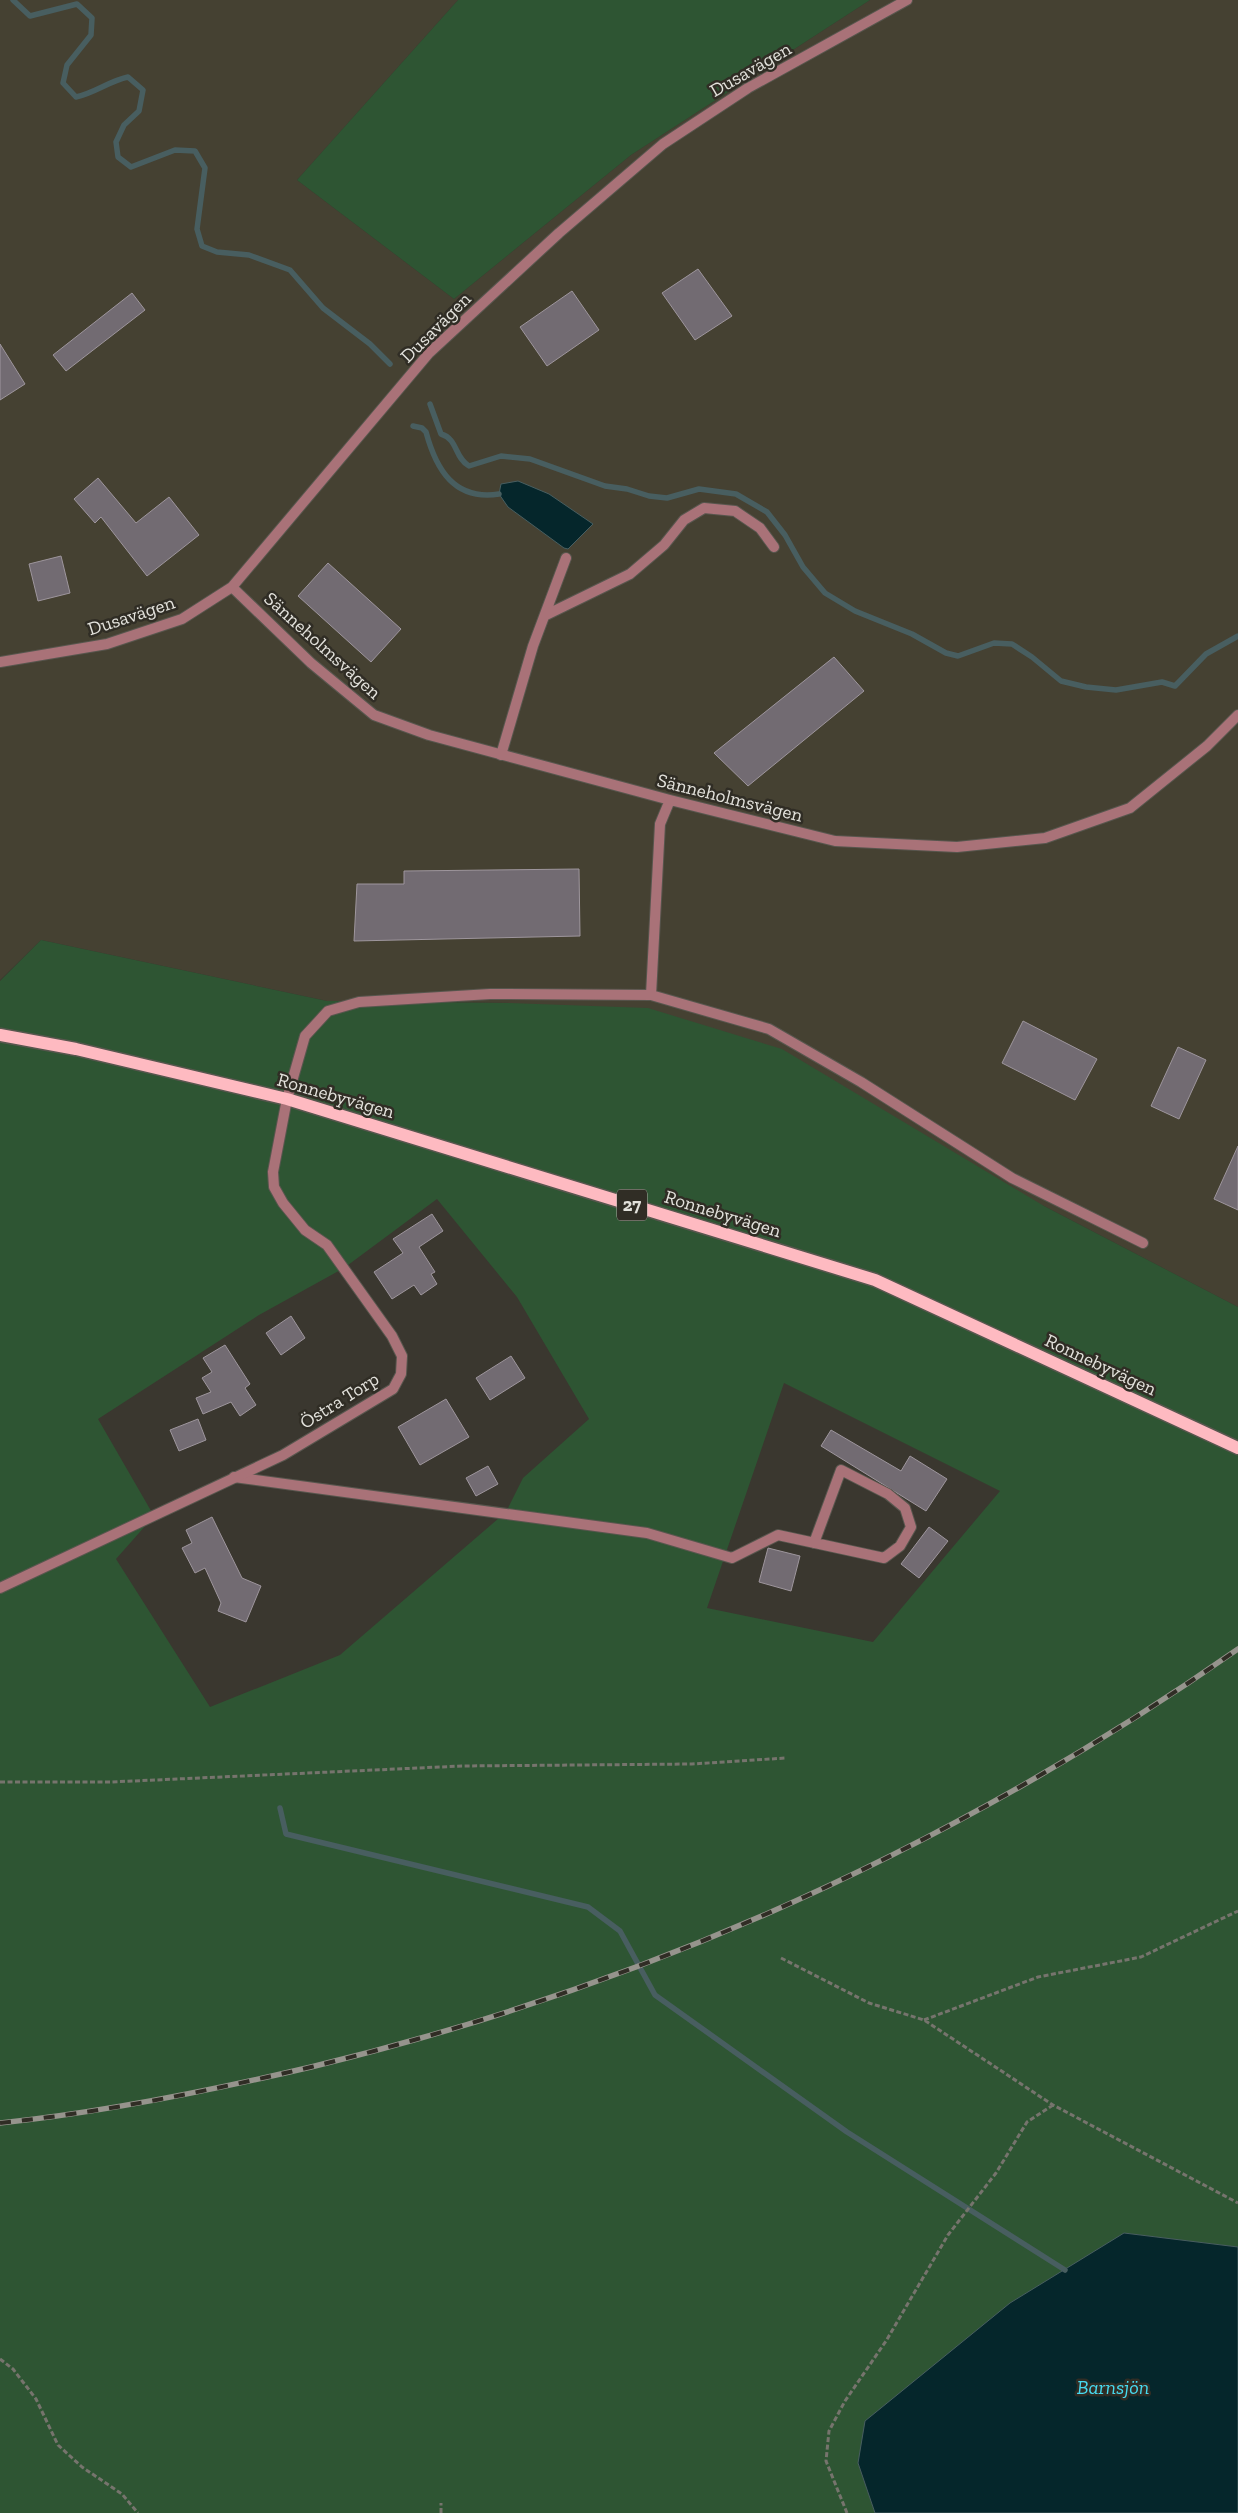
<svg xmlns="http://www.w3.org/2000/svg" width="1238" height="2513" font-family="'Zilla Slab',serif">
<style>
.built{fill:#454132}
.green{fill:#2e5533;fill-rule:evenodd}
.water{fill:#05262b;stroke:#485e60}
.lines{fill:none;stroke-linecap:round;stroke-linejoin:round}
.stream{stroke:#485e60;stroke-width:5.5}
.building{fill:#726b72;stroke:#9e969d}
.service-casing{stroke:#58564e;stroke-width:12}
.minor-casing{stroke:#58564e;stroke-width:12}
.primary-casing{stroke:#58564e;stroke-width:15}
.path{stroke:#76746d;stroke-width:3;stroke-dasharray:5 2.5;stroke-linecap:butt}
.service{stroke:#a97278;stroke-width:10}
.minor{stroke:#a97278;stroke-width:10}
.primary{stroke:#febac1;stroke-width:12}
.rail-casing{stroke:#96948d;stroke-width:5.5}
.rail{stroke:#302d25;stroke-width:4;stroke-dasharray:11;stroke-linecap:butt}
.labels{text-anchor:middle;stroke-width:5;stroke-linejoin:round;paint-order:stroke}
.shield{fill:#302d25;stroke:#adaca5;stroke-width:1}
.shield-label{font-size:18px;font-weight:bold;fill:#e3e2dc}
.street-label{font-size:19px;fill:#e3e2dc;stroke:#302d25}
.water-label{font-size:20px;font-style:italic;fill:#46daf0;stroke:#302d25}
</style>
<rect width="100%" height="100%" fill="#3a372f"/>
<!-- built -->
<path class="built" d="M0,0h458l-161,180 157,119 177,-144 239,-155h368v1307l-194,-101 -535,-203 -182,-2 -286,-61 -41,40z"/>
<!-- green -->
<path class="green" d="M458,0h412l-239,155 -177,144 -157,-119z
M41,940l286,61 182,2 139,5 134,41 262,157 194,101v940l-114,-14 -266,230 17,50h-875v-1532zM437,1199l80,98 72,122 -66,59 -17,34 -166,143 -130,52 -94,-148 38,-43 -56,-97 161,-104 85,-47zM784,1383l216,108 -127,151 -166,-34z"/>
<!-- water -->
<path class="water" d="M518,481l31,13 44,30 -25,25 -4,-1 -56,-41 -9,-13 2,-10z
M1124,2233l114,14v266h-363l-17,-50 7,-42 145,-118z"/>
<g class="lines">
<!-- stream -->
<path class="stream" d="M13,0l17,16 47,-12 15,14 -1,17 -24,30 -4,18 13,14c19,-4 33,-16 52,-20l15,13 -4,21 -15,14 -8,17 2,15 13,10 44,-17 20,1 10,17 -8,61 5,17 15,6 32,3 41,15 33,38 47,36 20,20
M430,404l11,30c17,5 13,23 28,32l32,-10 29,3 75,27 22,3 22,7 18,2 32,-9 37,5 31,18 18,23 18,32 22,26 30,18 57,23 34,19 12,3 36,-13 18,1 20,13 29,24 25,6 30,3 46,-8 13,4 31,-32 32,-18
M413,426l9,2 4,4c10,37 28,69 73,62
M280,1808l6,26 302,73 32,24 35,64 192,137 218,138"/>
</g>
<!-- building -->
<path class="building" d="M698,269l34,47 -37,24 -33,-47z
M572,291l27,39 -52,36 -27,-39z
M132,293l13,17 -79,61 -13,-16z
M0,344l25,40 -25,16z
M98,478l38,45 33,-26 30,38 -52,41 -46,-59 -6,6 -21,-24z
M61,556l9,37 -32,8 -9,-37z
M328,563l73,66 -30,33 -73,-66z
M834,657l30,34 -116,95 -34,-33z
M579,869l1,67 -226,5 3,-57h47v-13z
M1023,1021l74,38 -22,41 -73,-37z
M1178,1047l28,13 -27,59 -28,-13z
M1238,1146v64l-24,-11z
M432,1214l11,17 -24,16 16,25 -4,2 6,10 -16,11 -7,-10 -22,14 -18,-27 29,-19 -10,-14z
M291,1316l14,22 -24,17 -15,-22z
M225,1345l25,39 -5,4 11,17 -16,11 -9,-14 -28,12 -7,-16 15,-6 -9,-14 10,-6 -9,-14z
M511,1356l14,22 -35,22 -14,-22z
M446,1399l23,38 -49,28 -22,-38z
M198,1419l8,21 -27,11 -9,-21z
M831,1430l70,41 9,-15 37,23 -21,32 -105,-65z
M488,1466l10,18 -22,12 -10,-18z
M212,1517l30,61 19,8 -15,36 -28,-11 3,-8 -16,-35 -10,5 -13,-25 10,-5 -6,-13z
M929,1527l19,14 -29,37 -18,-14z
M768,1548l32,8 -9,35 -32,-9z"/>
<g class="lines">
<defs>
<path id="service" d="M546,615l84,-41 34,-29 20,-25 20,-12 31,3 25,17 14,19
M501,755l32,-109 33,-88
M234,1477l413,56 85,25 46,-23 106,23 16,-12 11,-19 -6,-19 -17,-14 -47,-24 -27,73"/>
<path id="minor" d="M232,587l79,76 63,52 55,20 241,65 165,41 122,6 88,-9 85,-30 77,-62 31,-31
M0,662l107,-18 75,-25 50,-32 197,-234 130,-120 104,-89 85,-56 159,-88
M651,995l9,-171 10,-24
M0,1588l283,-133 110,-66 8,-15 1,-18 -10,-20 -65,-91 -22,-15 -22,-27 -9,-16 -1,-15 14,-73 18,-63 23,-25 31,-9 131,-8 161,1 118,34 92,53 151,96 131,65"/>
<path id="primary" d="M0,1035l76,14 211,50 588,181 363,168"/>
</defs>
<!-- service casing -->
<use href="#service" class="service-casing"/>
<!-- minor casing -->
<use href="#minor" class="minor-casing"/>
<!-- primary casing -->
<use href="#primary" class="primary-casing"/>
<!-- path -->
<path class="path" d="M0,1782h111l351,-16 230,-2 94,-6
M781,1958l88,45 55,17 129,85 185,98
M924,2020l114,-43 103,-20 97,-46
M0,2359l13,10 23,30 22,46 24,22 40,27 16,19
M441,2513v-10
M847,2513l-21,-52 3,-30 16,-30 41,-60 62,-106 48,-62 31,-51 26,-17"/>
<!-- service -->
<use href="#service" class="service"/>
<!-- minor -->
<use href="#minor" class="minor"/>
<!-- primary -->
<use href="#primary" class="primary"/>
<defs>
<path id="rail" d="M0,2123c105,-11 209,-32 311,-56 335,-81 645,-221 927,-418"/>
</defs>
<!-- rail casing -->
<use href="#rail" class="rail-casing"/>
<!-- rail -->
<use href="#rail" class="rail"/>
</g>
<g class="labels">
<!-- shield labels -->
<rect class="shield" x="617" y="1189.5" width="30" height="31" rx="4"/>
<g class="shield-label">
<text x="632" y="1211">27</text>
</g>
<!-- street labels -->
<g class="street-label">
<text transform="translate(750 69) rotate(-30)" y="7">Dusavägen</text>
<text transform="translate(435 327) rotate(-45)" y="7">Dusavägen</text>
<text transform="translate(131 615) rotate(-18)" y="7">Dusavägen</text>
<text transform="translate(323 645) rotate(42)" y="7">Sänneholmsvägen</text>
<text transform="translate(730 797) rotate(14)" y="7">Sänneholmsvägen</text>
<text transform="translate(336 1095) rotate(16)" y="7">Ronnebyvägen</text>
<text transform="translate(723 1213) rotate(17)" y="7">Ronnebyvägen</text>
<text transform="translate(1101 1364) rotate(25)" y="7">Ronnebyvägen</text>
<text transform="translate(339 1400) rotate(-32)" y="7">Östra Torp</text>
</g>
<!-- water labels -->
<g class="water-label">
<text x="1113" y="2394">Barnsjön</text>
</g>
</g>
</svg>
